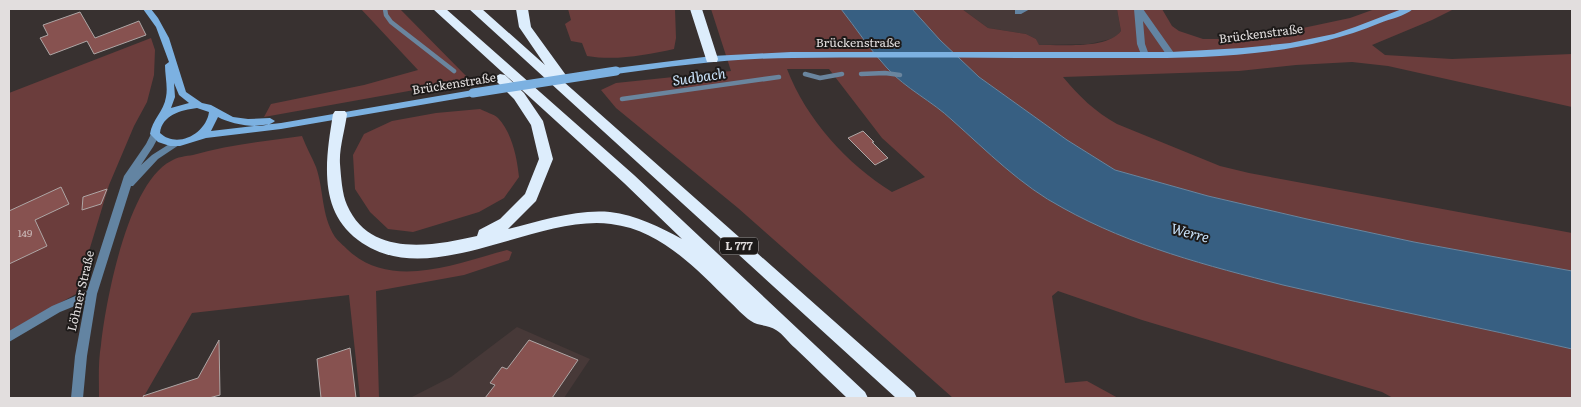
<svg xmlns="http://www.w3.org/2000/svg" width="1581" height="407" font-family="Literata,serif">
<style>
.built{fill:#473938}
.green{fill:#6b3d3c;fill-rule:evenodd}
.water{fill:#375f82;stroke:#6a859e}
.lines{fill:none;stroke-linecap:round;stroke-linejoin:round}
.stream{stroke:#6a859e;stroke-width:4.5}
.building{fill:#875250;stroke:#aea6a5}
.street{fill:#6384a2;fill-rule:evenodd}
.secondary{fill:#7cb1e1;fill-rule:evenodd}
.highway{fill:#ddedfc;fill-rule:evenodd}
.secondary-bridge{stroke:#7cb1e1;stroke-width:9}
.labels{text-anchor:middle;stroke-width:4;stroke-linejoin:round;paint-order:stroke}
.number-label{font-size:10px;fill:#cbbbba}
.shield{fill:#1d1a19;stroke:#a7a3a3;stroke-width:1}
.shield-label{font-size:11px;font-weight:bold;fill:#e2dede}
.street-label{font-size:12px;fill:#e2dede;stroke:#1d1a19}
.water-label{font-size:14px;font-style:italic;fill:#cae3fa;stroke:#1d1a19}
</style>
<rect width="100%" height="100%" fill="#383130"/>
<!-- built -->
<path class="built" d="M962,9h155l4,22 -6,7 -26,6 -51,1 -2,-6 -10,-5 -38,-6z
M517,327l73,32 -26,39h-154l41,-21z"/>
<!-- green -->
<path class="green" d="M361,9h39l70,71 -206,37 7,-13 93,-19 54,-15z
M568,9h107l1,29 -2,11c-28,6 -58,12 -87,7l-5,-13 -11,-2 -6,-17 6,-4z
M711,9h130c15,19 29,41 46,59 19,21 45,33 65,52 35,31 69,66 111,88 68,38 145,58 220,77 96,23 193,41 289,64v49h-179l-11,-6 -240,-72 -84,-29 -6,5 13,87 22,-2 31,17h-165l-215,-190 -122,-100 -15,-18 15,-7 115,-12zM787,69h42l53,69 43,39 -33,15c-45,-28 -86,-73 -105,-123z
M912,9h50l26,19 38,6 10,5 3,6c22,-1 67,5 82,-14l-4,-22h45l10,17 7,5 24,8h19l48,-4 80,-17 25,-9h79l-22,11 -60,25 13,10 67,4 120,-5v53l-184,-41 -36,-4 -56,3 -57,6 -176,6c16,19 32,35 54,47l103,42 29,7 323,60v38l-158,-29 -107,-23 -99,-23 -93,-26 -48,-30 -88,-63 -39,-37z
M151,38l4,12 -1,25 -7,27 -13,24 -25,59 -33,109 -67,37v-238z
M480,109c5,3 14,5 18,9 14,15 19,39 21,59l-15,21 -25,14 -66,20 -25,-3 -18,-17 -15,-23 -2,-34 11,-21 28,-13 44,-8z
M302,136c4,11 10,21 14,31 8,23 5,48 19,70 3,4 9,9 13,13 44,41 109,13 159,0l5,2 -3,8 -45,15 -88,16 3,107h-19l-11,-103 -157,18 -49,85h-44c0,-17 -1,-36 2,-53 5,-46 27,-162 70,-184 6,-4 15,-5 22,-6 35,-10 73,-14 109,-19z"/>
<!-- water -->
<path class="water" d="M841,9h71l28,31 39,37 88,63 48,30 93,26 99,23 107,23 158,29v78c-96,-23 -193,-41 -289,-64 -75,-19 -152,-39 -220,-77 -42,-22 -76,-57 -111,-88 -20,-19 -46,-31 -65,-52 -17,-18 -31,-40 -46,-59z"/>
<g class="lines">
<!-- stream -->
<path class="stream" d="M385,9l1,6 5,7 63,49
M805,74l15,4 22,-4
M861,74l24,-1 15,2
M622,99l157,-22"/>
</g>
<!-- building -->
<path class="building" d="M80,12l15,26 44,-17 7,14 -52,19 -7,-13 -37,14 -10,-17 8,-3 -5,-10z
M863,131l11,11h-2l16,16 -13,7 -27,-27z
M61,187l8,17 -34,16 12,26 -38,18v-53z
M107,189l-6,15 -19,6 1,-13z
M219,340l1,55 -11,3h-65l-1,-2 55,-18z
M529,340l49,20 -26,38h-67l10,-13 -5,-2 12,-16 5,2z
M350,348l6,50h-35l-4,-39z"/>
<g class="lines">
<!-- street -->
<path class="street" d="M1019,9h11l-9,5h-6v-4z
M1134,9h9l31,44v4h-6l-25,-36 2,23 4,11 -1,2h-6l-5,-13z
M155,131l5,3 -7,13 -12,18 11,-10 22,-14 3,-1 5,3 -24,16 -25,27h-2l-34,108 -10,62 -4,42h-12l4,-42 10,-54 -25,10 -51,30v-11l43,-25 35,-15 37,-115 22,-32 6,-12z"/>
<!-- secondary -->
<path class="secondary" d="M143,9h8l7,9 11,20 17,54 16,11 9,2 22,12 15,2 22,-1 5,3c-11,10 -45,3 -57,-4l-7,14 70,-8 192,-33 4,3 -4,3 -192,33 -75,9 -26,8h-10l-12,-4 -8,-8c2,-14 14,-23 16,-37 2,-9 -1,-22 -1,-32l4,-3 -13,-35zM174,83l5,12 10,8 -18,5 4,-11zM197,108l12,4c-3,22 -32,37 -49,21 2,-18 21,-23 37,-25z
M1402,9h11c-8,7 -23,10 -33,14 -94,39 -200,35 -300,35 -95,0 -191,-1 -287,0 -59,0 -118,8 -177,16l-4,-3 4,-3 96,-12 79,-4h380l71,-4 48,-5 44,-9 21,-7z"/>
<!-- highway -->
<path class="highway" d="M433,9h13l188,166 231,217 3,6h-21c-17,-16 -34,-33 -52,-50 -6,-5 -12,-14 -19,-18 -7,-5 -18,-4 -25,-9 -8,-5 -15,-14 -22,-20 -34,-33 -68,-71 -118,-77 -77,-10 -183,69 -253,16 -41,-31 -32,-82 -25,-126l2,-3h10l2,3c-2,16 -8,34 -7,50 1,12 2,30 7,41 23,53 86,41 130,31l2,-6 21,-11 25,-25 14,-35 -8,-34 -17,-26 -21,-21 7,-4 5,1 19,18 19,28 10,38 -17,42 -28,28c33,-8 68,-20 102,-17 26,3 50,15 72,27l-58,-56z
M469,9h13l63,56 -26,-38 -3,-18h12l3,18 37,51 -4,4 350,310 3,6h-21z
M690,9h12l16,50 -1,3h-10l-1,-3z"/>
<!-- secondary-bridge -->
<path class="secondary-bridge" d="M473,93l143,-22"/>
</g>
<g class="labels">
<!-- number labels -->
<g class="number-label">
<text x="25" y="237">149</text>
</g>
<!-- shield labels -->
<rect class="shield" x="720" y="237.5" width="38" height="17" rx="4"/>
<g class="shield-label">
<text x="739" y="250">L 777</text>
</g>
<!-- street labels -->
<g class="street-label">
<text transform="translate(1261 34) rotate(-7)" y="4">Brückenstraße</text>
<text x="858" y="47">Brückenstraße</text>
<text transform="translate(454 84) rotate(-9)" y="4">Brückenstraße</text>
<text transform="translate(81 291) rotate(-77)" y="4">Löhner Straße</text>
</g>
<!-- water labels -->
<g class="water-label">
<text transform="translate(699 77) rotate(-8)" y="5">Sudbach</text>
<text transform="translate(1190 233) rotate(15)" y="5">Werre</text>
</g>
</g>
<!-- border -->
<rect width="1581" height="407" fill="none" stroke="#e2dede" stroke-width="20"/>
</svg>
